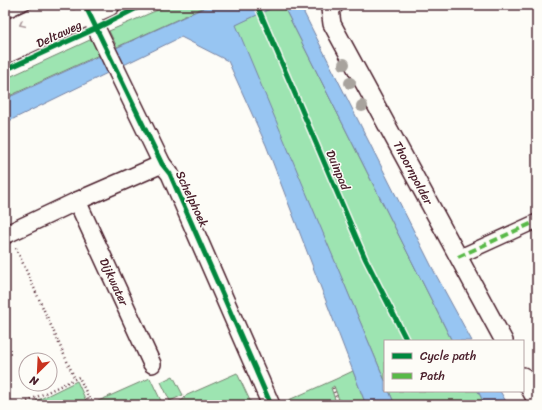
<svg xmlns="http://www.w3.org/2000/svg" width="542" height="410" viewBox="0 0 542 410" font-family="Sriracha,sans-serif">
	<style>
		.green { fill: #9de4b1; stroke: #74826e }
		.water { fill: #97c5f2; stroke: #7883a2 }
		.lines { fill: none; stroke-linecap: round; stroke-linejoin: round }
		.pedestrian-casing { stroke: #4a1f2b; stroke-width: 16 }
		.minor-casing { stroke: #4a1f2b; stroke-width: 20 }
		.tertiary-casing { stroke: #4a1f2b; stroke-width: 24 }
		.path { stroke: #4a1f2b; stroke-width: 2.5; stroke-dasharray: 1 3; stroke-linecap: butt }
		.pedestrian { stroke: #fdfcf7; stroke-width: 13 }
		.minor { stroke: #fdfcf7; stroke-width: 17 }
		.tertiary { stroke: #fdfcf7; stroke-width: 21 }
		.quiet { stroke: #58b947; stroke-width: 4; stroke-dasharray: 8 4; stroke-linecap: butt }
		.cycleway-casing { stroke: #fdfcf7; stroke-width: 8 }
		.cycleway { stroke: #00873e; stroke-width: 5 }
		.tree { fill: #a8a39d }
		.oneway { stroke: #ac999b }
		.labels { text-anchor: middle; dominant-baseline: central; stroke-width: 3; stroke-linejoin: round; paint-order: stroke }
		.street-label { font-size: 12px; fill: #4a1f2b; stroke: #fdfcf7 }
	</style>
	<rect width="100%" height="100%" fill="#fdfcf7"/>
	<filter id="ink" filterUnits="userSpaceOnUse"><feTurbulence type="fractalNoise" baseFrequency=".025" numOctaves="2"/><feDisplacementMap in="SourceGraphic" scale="8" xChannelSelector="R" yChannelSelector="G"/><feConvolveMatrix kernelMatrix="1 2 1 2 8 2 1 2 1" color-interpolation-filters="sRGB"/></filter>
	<g filter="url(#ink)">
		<g class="green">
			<polygon points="169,5 209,5 117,47 109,31"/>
			<polygon points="278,5 283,5 452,341 385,341 385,381 235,25"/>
			<polygon points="92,39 99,55 5,98 5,79"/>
			<polygon points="353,371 366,405 341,405 334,386 331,388 337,405 283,405 282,403 336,379"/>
			<polygon points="237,373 252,405 174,405 184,399 185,396"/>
			<polygon points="173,376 183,395 170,401 161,382"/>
			<polygon points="150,378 163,405 95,405 94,403"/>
			<polygon points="77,381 88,405 28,405"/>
			<polygon points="389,391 478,391 485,405 395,405"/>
		</g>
		<g class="water">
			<polygon points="210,5 278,5 236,25 385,381 385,391 389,391 395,405 366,405 266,145 228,61 181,37 5,123 5,99"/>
			<polygon points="283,5 300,5 436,275 472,341 452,341"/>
			<polygon points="478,391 500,391 508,405 485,405"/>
		</g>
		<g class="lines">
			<g class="pedestrian-casing">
				<polyline id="pedestrian" points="458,257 537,221"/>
			</g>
			<g class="minor-casing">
				<g id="minor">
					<polyline points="85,5 162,164 170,174 271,405"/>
					<polyline points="335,5 330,9 332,24 504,341"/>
					<polyline points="77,201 152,364"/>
					<polyline points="5,235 77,201 162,164"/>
					<polyline points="523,376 537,402"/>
				</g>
			</g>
			<g class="tertiary-casing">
				<g id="tertiary">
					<polyline points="5,32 64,5"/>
					<polyline points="5,53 109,5"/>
				</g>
			</g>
			<g class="path">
				<polyline points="16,248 75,379"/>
				<polyline points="333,388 339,405"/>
				<polyline points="20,405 79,377 92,405"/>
			</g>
			<use href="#pedestrian" class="pedestrian"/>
			<use href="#minor" class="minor"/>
			<use href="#tertiary" class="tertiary"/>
			<polyline class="quiet" points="458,257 537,221"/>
			<g class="cycleway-casing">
				<g id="cycleway">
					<polyline points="85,5 162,164 170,174 271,405"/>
					<polyline points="257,5 365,258 407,341"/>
					<polyline points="5,70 97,28 143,5"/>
				</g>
			</g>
			<use href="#cycleway" class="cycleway"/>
		</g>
		<g class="tree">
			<circle cx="344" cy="64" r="6"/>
			<circle cx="350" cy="83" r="6"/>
			<circle cx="362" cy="106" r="6"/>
		</g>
		<defs><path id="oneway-chevron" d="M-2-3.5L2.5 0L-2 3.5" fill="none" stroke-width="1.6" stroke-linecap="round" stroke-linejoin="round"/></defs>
		<use class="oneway" href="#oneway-chevron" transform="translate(22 24) rotate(155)"/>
	</g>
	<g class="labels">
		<g class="street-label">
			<text transform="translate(59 34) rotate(-25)">Deltaweg</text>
			<text transform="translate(338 170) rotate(67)">Duinpad</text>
			<text transform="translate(413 173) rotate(62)">Thoornpolder</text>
			<text transform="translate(192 199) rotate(65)">Schelphoek</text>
			<text transform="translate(114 282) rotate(65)">Dijkwater</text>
		</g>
	</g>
	<rect width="542" height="410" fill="none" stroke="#fdfcf7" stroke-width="20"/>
	<rect x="10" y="10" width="522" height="390" fill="none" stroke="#4a1f2b" stroke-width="1.5" filter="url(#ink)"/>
	<rect x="384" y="340" width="140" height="52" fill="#fdfcf7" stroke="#b5a4a5"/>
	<rect x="392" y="353" width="20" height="6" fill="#00873e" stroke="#b5a4a5"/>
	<text x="420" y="360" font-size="12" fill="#4a1f2b">Cycle path</text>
	<rect x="392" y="373" width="20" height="6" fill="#58b947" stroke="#b5a4a5"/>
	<text x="420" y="380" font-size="12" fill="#4a1f2b">Path</text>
	<g transform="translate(38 372) rotate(204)"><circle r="19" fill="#fdfcf7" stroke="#b5a4a5"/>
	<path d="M0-3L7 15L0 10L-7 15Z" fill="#c8321e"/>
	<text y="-6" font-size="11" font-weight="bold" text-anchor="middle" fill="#4a1f2b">N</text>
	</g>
</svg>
